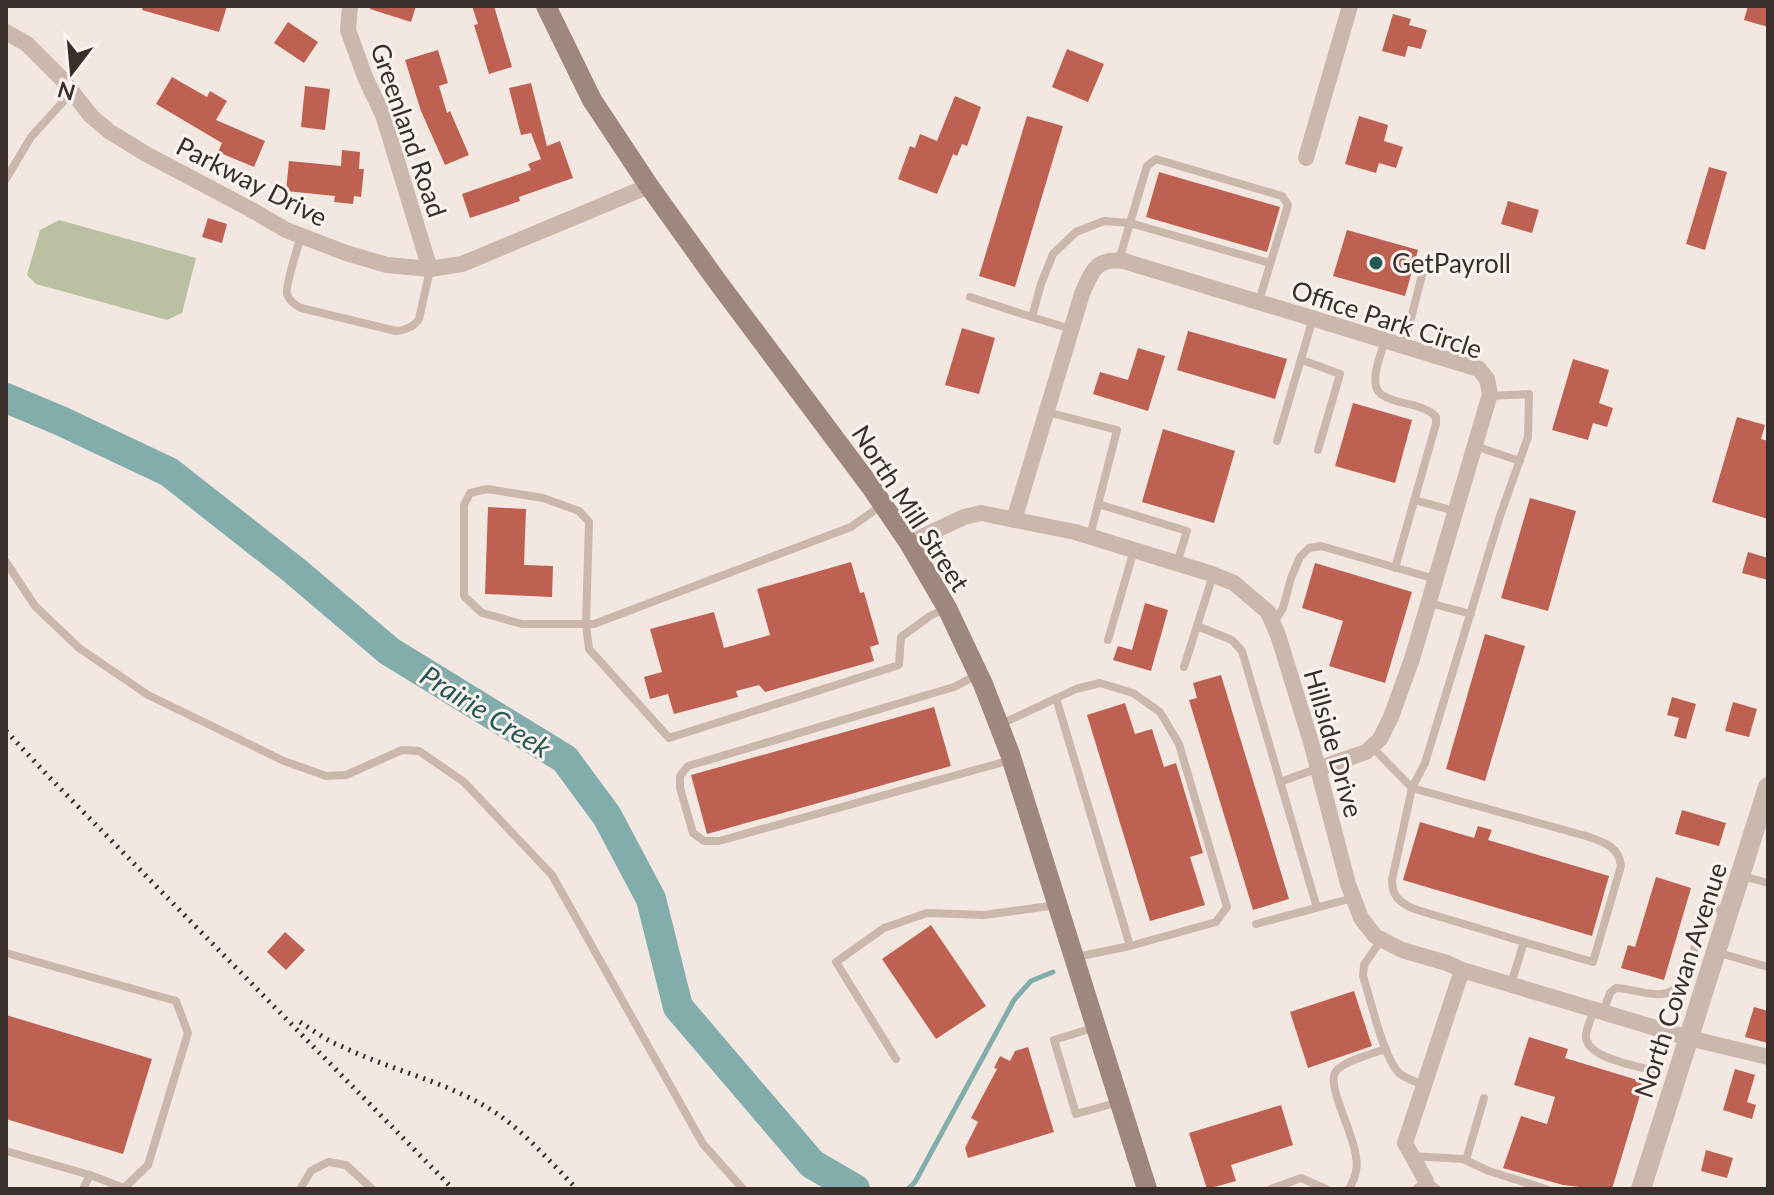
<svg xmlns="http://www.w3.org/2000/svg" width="1774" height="1195" viewBox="0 0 1774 1195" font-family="Lato,sans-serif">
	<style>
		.green { fill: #bac1a2 }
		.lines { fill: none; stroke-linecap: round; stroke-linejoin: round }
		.stream { stroke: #82adaa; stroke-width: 5 }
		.river { stroke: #82adaa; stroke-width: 30 }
		.building { fill: #be6153 }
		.service { stroke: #cab7ae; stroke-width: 8 }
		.minor { stroke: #cab7ae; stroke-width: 16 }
		.tertiary { stroke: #cab7ae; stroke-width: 20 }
		.secondary { stroke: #9e877f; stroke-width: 20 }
		.rail { stroke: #392e2c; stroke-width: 5; stroke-dasharray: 2 6; stroke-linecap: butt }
		.poi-dot { fill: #235856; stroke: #faf3ee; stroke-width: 3 }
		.labels { text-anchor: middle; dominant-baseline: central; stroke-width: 6; stroke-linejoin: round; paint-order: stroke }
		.street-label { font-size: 26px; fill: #392e2c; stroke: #faf3ee }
		.poi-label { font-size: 26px; fill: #392e2c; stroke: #faf3ee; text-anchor: start }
		.water-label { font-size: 28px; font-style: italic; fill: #235856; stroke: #faf3ee }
	</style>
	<rect width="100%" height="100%" fill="#f2e8e1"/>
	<polygon class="green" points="59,220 196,258 182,313 167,320 36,284 27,275 40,230"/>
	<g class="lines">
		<polyline class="stream" points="908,1189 915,1182 1014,1000 1031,981 1053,972"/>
		<polyline class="river" points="6,398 61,421 169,472 295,571 389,651 565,759 607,816 651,899 678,1007 812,1164 855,1189"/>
	</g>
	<g class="building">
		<polygon points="143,6 227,6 219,32 142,10"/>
		<polygon points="371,6 416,6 411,22 370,9"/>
		<polygon points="472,6 494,6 512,67 489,74 474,25 478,24"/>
		<polygon points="1748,6 1768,6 1768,27 1744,20"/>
		<polygon points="1393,14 1411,19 1409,25 1427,30 1421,49 1408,46 1405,57 1382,51"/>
		<polygon points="288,22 318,42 304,63 274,43"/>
		<polygon points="1067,49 1104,64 1088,102 1052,87"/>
		<polygon points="438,50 448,83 439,86 447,113 450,111 469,155 445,165 421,111 405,60"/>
		<polygon points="172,77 207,97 210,91 227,101 216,120 265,141 254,167 218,152 222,143 156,104"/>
		<polygon points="531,83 547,146 560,141 573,178 519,197 520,201 470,218 462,194 531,170 528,164 541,159 531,133 521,135 509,88"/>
		<polygon points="305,86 330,89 325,130 301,127"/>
		<polygon points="955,96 981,107 967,146 962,144 957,156 953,154 937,194 898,179 910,146 915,148 920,134 937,141"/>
		<polygon points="1027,116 1063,126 1015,287 979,276"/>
		<polygon points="1359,116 1388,125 1384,141 1403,147 1396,168 1379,163 1376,173 1345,164"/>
		<polygon points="342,150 360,152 359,169 364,169 361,197 354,196 353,204 334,202 335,196 286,191 289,161 341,166"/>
		<polygon points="1709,167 1727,172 1705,250 1686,244"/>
		<polygon points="1159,172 1280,207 1267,252 1146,217"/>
		<polygon points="1508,201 1539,210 1532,233 1501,224"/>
		<polygon points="208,218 227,224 222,243 202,237"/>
		<polygon points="1347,230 1418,250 1405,296 1333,276"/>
		<polygon points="962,328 995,338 979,394 945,385"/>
		<polygon points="1188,331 1287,359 1275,399 1177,370"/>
		<polygon points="1138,348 1165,356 1148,411 1093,394 1100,372 1128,380"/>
		<polygon points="1573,359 1609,370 1599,403 1613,408 1607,427 1593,423 1588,440 1552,430"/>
		<polygon points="1353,403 1412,420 1395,483 1335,466"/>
		<polygon points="1737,417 1765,425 1761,439 1768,441 1768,519 1712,502"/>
		<polygon points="1163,429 1235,451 1214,523 1142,502"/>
		<polygon points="1530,498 1576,511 1548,611 1501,598"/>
		<polygon points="488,507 526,509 524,565 553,566 552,597 485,594"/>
		<polygon points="1748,552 1768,558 1768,580 1742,573"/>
		<polygon points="851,562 860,593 864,592 879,644 870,647 874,661 765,692 759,685 736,691 738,697 674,714 668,694 650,699 644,677 662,672 650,629 714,612 724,648 770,635 757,589"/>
		<polygon points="1315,563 1412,592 1385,683 1329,666 1343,621 1302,608"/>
		<polygon points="1145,603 1168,610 1151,671 1113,660 1118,646 1132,650"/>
		<polygon points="1485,634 1525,646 1485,781 1446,769"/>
		<polygon points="1221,675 1289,899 1253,910 1189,700 1197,698 1193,683"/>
		<polygon points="1672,697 1696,704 1686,739 1674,736 1679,718 1667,715"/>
		<polygon points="1733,702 1757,709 1749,737 1725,731"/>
		<polygon points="1125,703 1135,734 1152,729 1164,767 1176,763 1203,853 1190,857 1205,905 1150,921 1087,715"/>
		<polygon points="934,707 951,766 707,834 691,775"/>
		<polygon points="1682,810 1726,823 1719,846 1675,834"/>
		<polygon points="1420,822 1474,838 1478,826 1492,830 1488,840 1609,876 1592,936 1403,880"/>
		<polygon points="1656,877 1691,888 1664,980 1621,968 1628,945 1635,947"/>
		<polygon points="931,925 986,1006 936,1039 882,959"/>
		<polygon points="285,932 305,950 286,970 267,952"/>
		<polygon points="1354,991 1372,1046 1308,1068 1290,1012"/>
		<polygon points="1754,1007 1768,1011 1768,1043 1745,1037"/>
		<polygon points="6,1015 152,1059 123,1154 6,1119"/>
		<polygon points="1529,1037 1568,1049 1565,1058 1644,1082 1612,1189 1596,1189 1563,1185 1503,1168 1521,1116 1547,1124 1555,1097 1514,1085"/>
		<polygon points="1028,1047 1054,1132 968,1158 965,1148 978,1122 971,1118 997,1069 994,1068 1000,1056 1010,1061 1015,1051"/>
		<polygon points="1735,1069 1755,1075 1747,1102 1756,1105 1752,1119 1723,1110"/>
		<polygon points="1281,1105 1293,1145 1231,1165 1236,1181 1207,1189 1189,1133"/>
		<polygon points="1706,1150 1733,1158 1727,1178 1701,1171"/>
	</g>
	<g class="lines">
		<g class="service">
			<polyline points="6,179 31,137 72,92"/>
			<path d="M 301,236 C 298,247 285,285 287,294 C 289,301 295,305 301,308 L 396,331 C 406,330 414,327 419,319 L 430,270"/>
			<polyline points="1119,260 1130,223 1270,263"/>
			<polyline points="970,297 1032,317"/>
			<polyline points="1071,329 1032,317 1041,284 1053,254 1076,232 1104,221 1130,223 1147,166 1156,159 1282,196 1288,205 1259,301"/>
			<path d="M 1385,340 C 1381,355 1367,385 1382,395 C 1391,401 1404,403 1413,405 C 1422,408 1430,410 1436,417 L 1436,424 L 1395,568"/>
			<polyline points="1404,346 1425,263"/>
			<polyline points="1302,360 1340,374 1318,450"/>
			<path d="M 1490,396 L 1529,394 L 1528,437 L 1500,516 L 1425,763 L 1412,788 L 1586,836 C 1603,842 1619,846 1621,866 L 1593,962 L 1524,942"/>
			<polyline points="1047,412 1117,430 1090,536"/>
			<polyline points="1277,441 1313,318"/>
			<polyline points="1475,446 1520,461"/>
			<polyline points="1414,500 1455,511"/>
			<polyline points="1098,504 1187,531 1177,563"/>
			<polyline points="882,505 851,527 594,624 522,624 482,613 464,596 464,505 470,493 487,489 543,498 579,511 589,522 586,624 589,649 669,738 899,665 901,637 930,616 947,608"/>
			<polyline points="6,562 35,606 79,648 148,695 284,761 326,776 346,775 402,750 419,751 464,782 552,875 703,1144 743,1189"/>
			<polyline points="1213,575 1197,626 1232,640 1242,651 1317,908"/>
			<polyline points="1429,603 1471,614"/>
			<polyline points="1274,622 1283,608 1291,578 1300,557 1309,548 1321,546 1435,579"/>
			<polyline points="1108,640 1134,550"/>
			<polyline points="1184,667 1197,626"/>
			<polyline points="977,675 954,687 688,766 680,776 680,788 693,833 704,841 719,841 1011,760"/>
			<polyline points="1056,698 1130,946"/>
			<polyline points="999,725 1076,689 1100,683 1133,693 1160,712 1179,744 1227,907 1216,922 1130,946 1076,957"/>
			<path d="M 1372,747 L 1412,788 L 1392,880 C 1392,896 1399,902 1414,909 L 1524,942 L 1511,984"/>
			<polyline points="1280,782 1316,769"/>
			<polyline points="1742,876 1768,883"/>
			<polyline points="1256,924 1353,898"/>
			<path d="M 1381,940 L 1364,965 L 1363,976 C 1371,1000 1383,1058 1400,1074 C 1407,1079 1416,1082 1424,1085"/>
			<polyline points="1716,952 1768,967"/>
			<polyline points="6,953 176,1001 188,1033 148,1165 124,1188 90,1175 83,1189"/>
			<path d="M 1594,1010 C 1591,1018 1587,1027 1586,1035 C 1584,1058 1638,1066 1655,1071"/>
			<path d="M 1603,1012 L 1610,993 L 1616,988 C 1643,989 1667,1007 1686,977 L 1705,913 L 1712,907 L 1728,912"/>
			<polyline points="1096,1027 1054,1040 1076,1114 1119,1102"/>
			<polyline points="896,1059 836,962 884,928 927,913 984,915 1057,905"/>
			<polyline points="6,1151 90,1175"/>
			<polyline points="1412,1156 1463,1159 1489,1171 1546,1189"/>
			<polyline points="1466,1160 1484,1098"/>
			<polyline points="300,1189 311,1171 328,1162 346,1165 372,1189"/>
			<polyline points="1271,1189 1301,1178 1326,1189"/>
			<path d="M 1349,1189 C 1352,1184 1355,1177 1356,1171 C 1362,1145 1326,1089 1335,1073 C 1340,1062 1374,1053 1386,1049"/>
			<polyline points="1416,1189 1426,1181 1437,1189"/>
		</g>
		<g class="minor">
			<polyline points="350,6 348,30 365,77 383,115 430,269"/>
			<polyline points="6,32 27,44 62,79 91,116 110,132 146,154 250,209 286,230 346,253 387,265 430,269 462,264 649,186"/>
			<polyline points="1306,158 1350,6"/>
			<path d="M 1014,520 L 1082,294 C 1092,271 1095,258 1124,261 L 1479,369 L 1487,379 L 1490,394 L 1412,659 L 1391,717 L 1380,739 L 1366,752 L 1317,769"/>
			<polyline points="909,543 964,517 981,513 1075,532 1209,573 1234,583 1268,612 1278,635 1311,742 1348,884 1361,918 1375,936 1402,950 1447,963 1462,970 1689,1038 1768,1057"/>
			<polyline points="1426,1181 1405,1143 1462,970"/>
		</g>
		<polyline class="tertiary" points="1641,1189 1768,787"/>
		<polyline class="secondary" points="546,6 592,100 649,186 717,281 871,487 909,543 947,608 983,684 1010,754 1147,1189"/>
		<g class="rail">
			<polyline points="6,731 51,779 453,1189"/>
			<path d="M 300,1022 C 314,1031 327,1041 343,1047 C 393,1071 449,1082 496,1113 C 527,1134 551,1163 577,1189"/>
		</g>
	</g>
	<circle class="poi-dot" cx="1376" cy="263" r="8"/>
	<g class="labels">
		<g class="street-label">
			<text transform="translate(409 130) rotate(71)">Greenland Road</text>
			<text transform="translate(252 181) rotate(27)">Parkway Drive</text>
			<text transform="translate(1387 319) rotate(18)">Office Park Circle</text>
			<text transform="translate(911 508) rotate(57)">North Mill Street</text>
			<text transform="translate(1334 743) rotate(74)">Hillside Drive</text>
			<text transform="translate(1680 980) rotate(-72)">North Cowan Avenue</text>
		</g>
		<g class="poi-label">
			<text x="1392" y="263">GetPayroll</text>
		</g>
		<g class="water-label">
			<text transform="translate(486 711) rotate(32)">Prairie Creek</text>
		</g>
	</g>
	<rect width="1774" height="1195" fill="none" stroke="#392e2c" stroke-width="16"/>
	<g transform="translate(72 72) rotate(196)" stroke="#faf3ee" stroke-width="6" paint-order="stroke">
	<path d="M0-6L14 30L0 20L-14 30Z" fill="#392e2c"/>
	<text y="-12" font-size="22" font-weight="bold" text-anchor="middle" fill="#392e2c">N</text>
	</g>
</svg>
